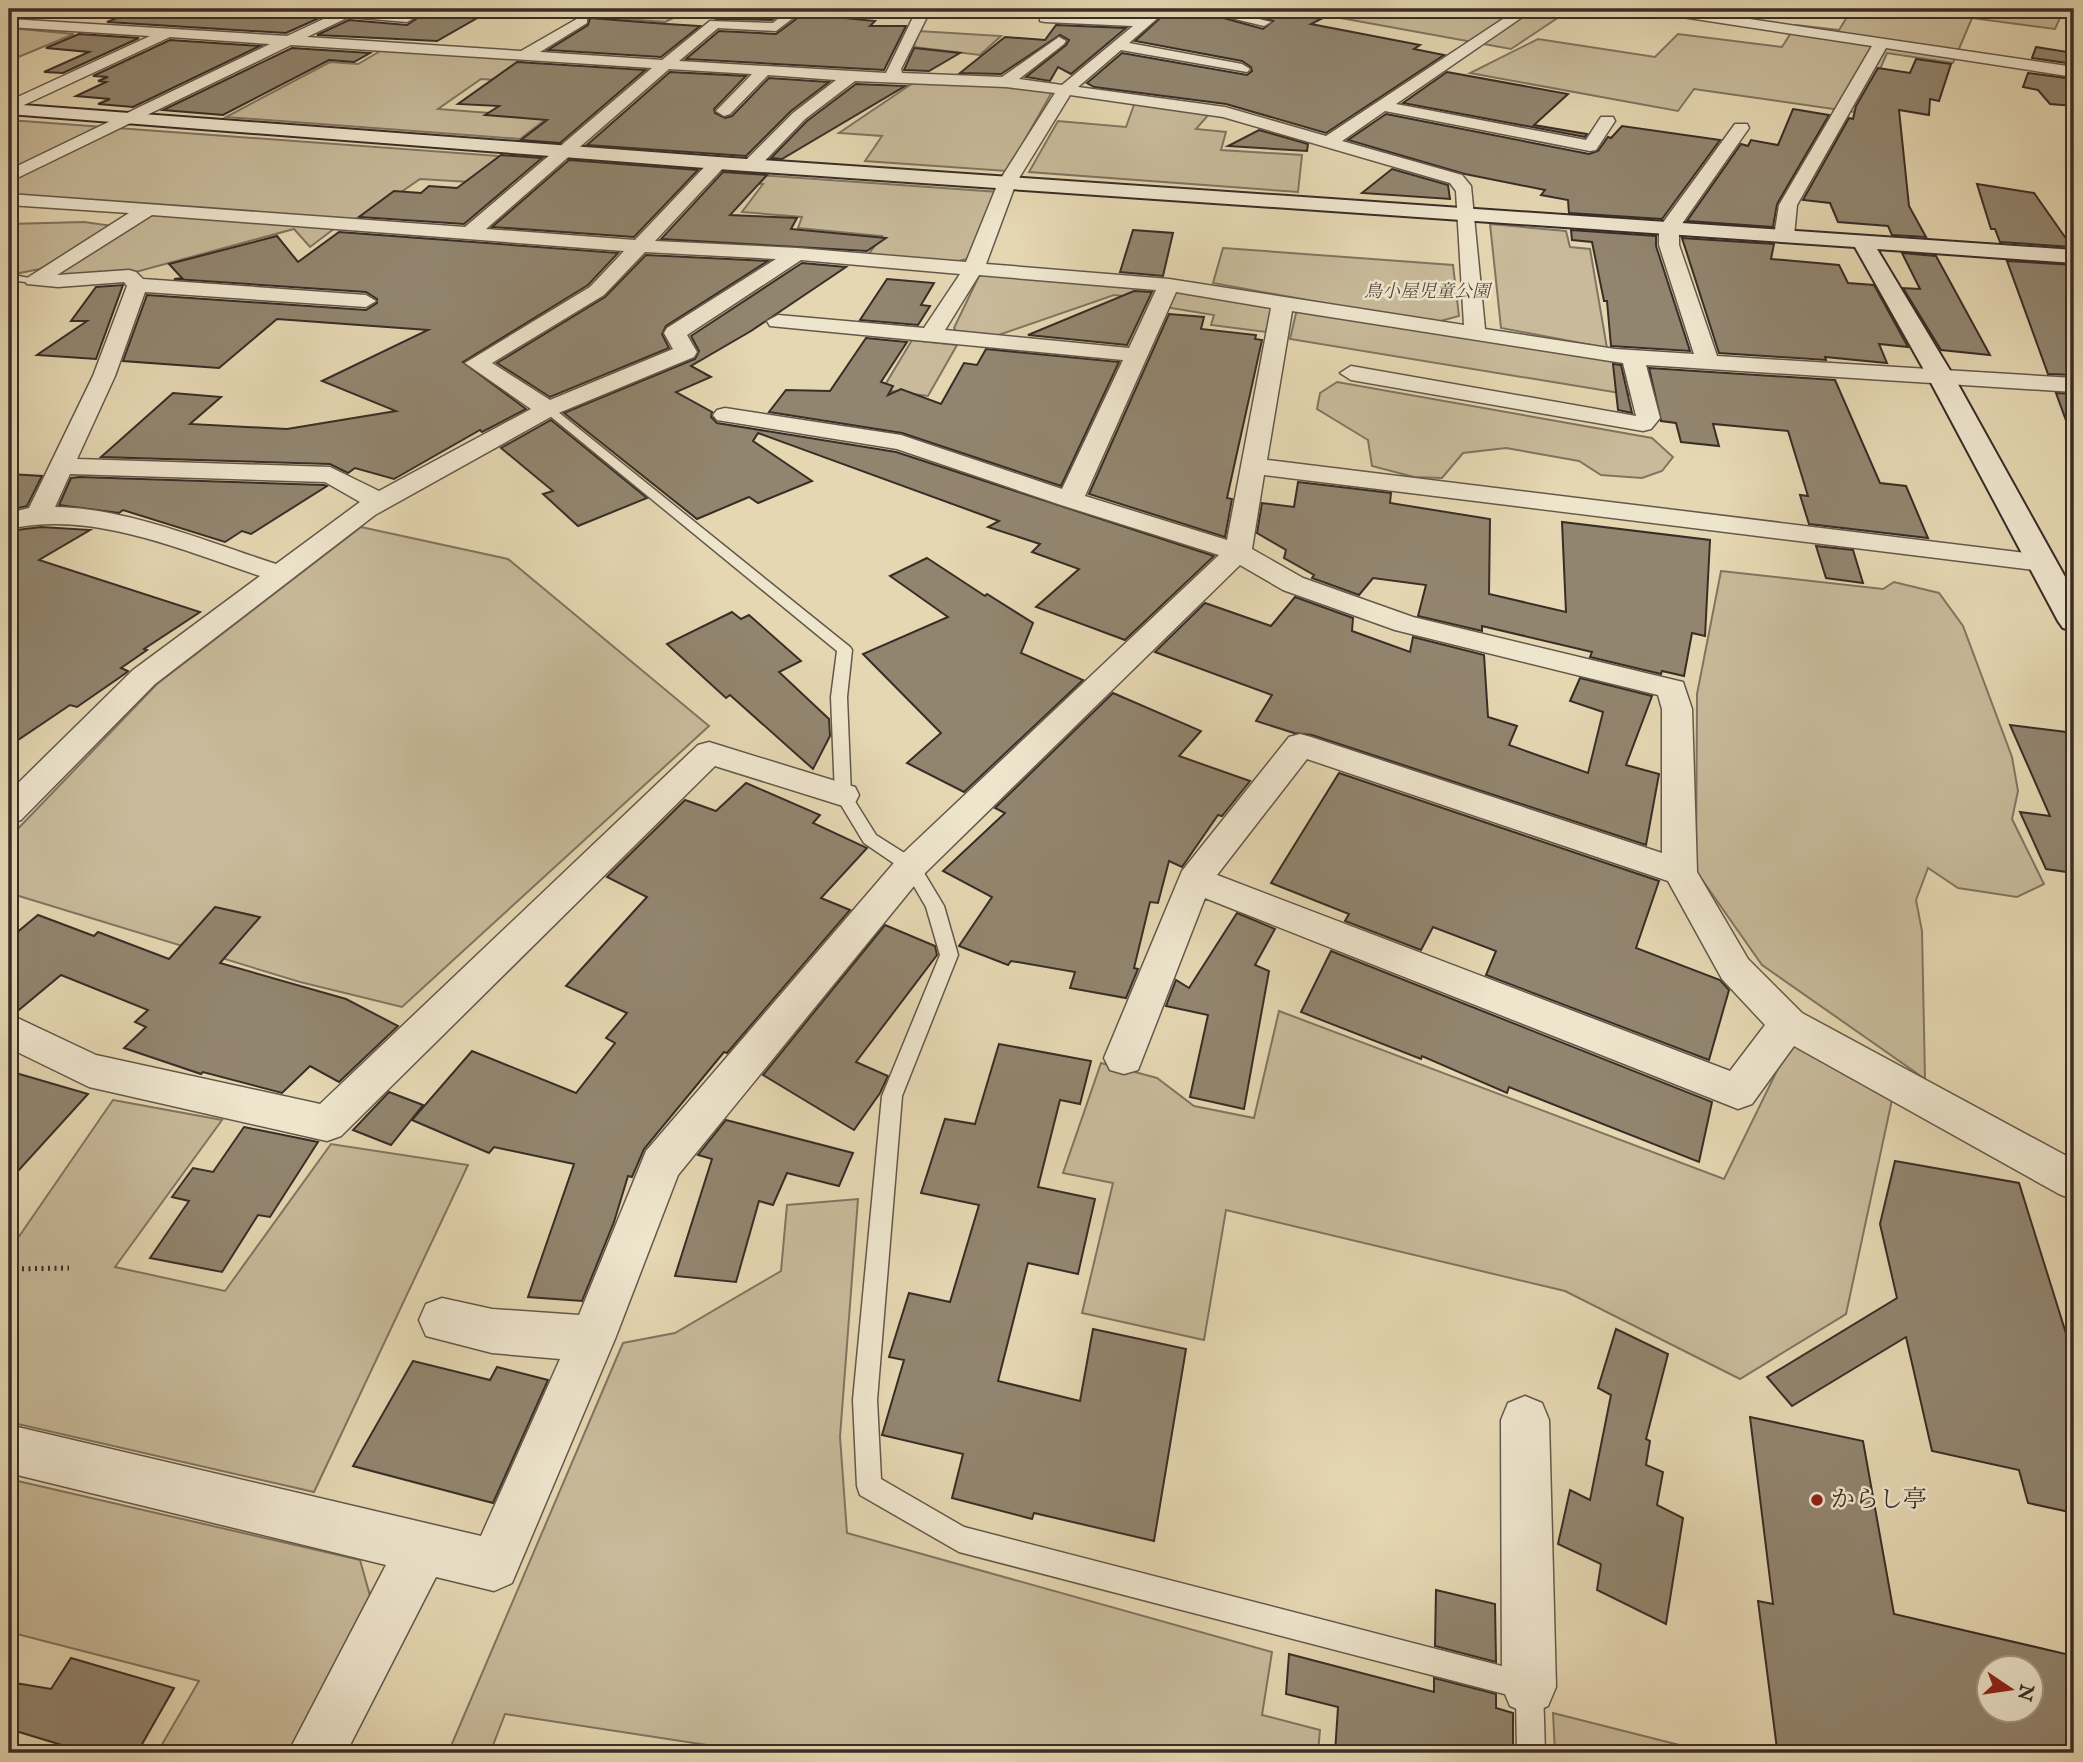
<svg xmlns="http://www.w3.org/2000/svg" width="2083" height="1762" viewBox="0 0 2083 1762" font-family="'IM FELL English','Noto Serif JP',serif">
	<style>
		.green { fill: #c8ba9a; stroke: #807460; stroke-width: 2 }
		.building { fill: #92856f; stroke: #392d27; stroke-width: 2; fill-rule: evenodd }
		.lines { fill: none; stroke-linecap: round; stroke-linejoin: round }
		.lane-casing { stroke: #64584a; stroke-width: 3 }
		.street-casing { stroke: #64584a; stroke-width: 3 }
		.secondary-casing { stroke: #392d27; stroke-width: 4 }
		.path { stroke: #392d27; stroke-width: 5; stroke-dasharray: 2 4.5; stroke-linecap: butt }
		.lane { fill: #eee5cd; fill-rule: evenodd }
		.street { fill: #eee5cd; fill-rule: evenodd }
		.secondary { fill: #eee5cd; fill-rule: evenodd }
		.poi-dot { fill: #8f2418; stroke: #eee5cd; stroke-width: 2.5 }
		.labels { text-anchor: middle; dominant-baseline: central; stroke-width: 5; stroke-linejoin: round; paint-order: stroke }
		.far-park-label { font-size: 18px; font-style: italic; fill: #56493e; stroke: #eee5cd }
		.near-poi-label { font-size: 24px; fill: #392d27; stroke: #eee5cd; text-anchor: start }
	</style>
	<rect width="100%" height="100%" fill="#e5d7b2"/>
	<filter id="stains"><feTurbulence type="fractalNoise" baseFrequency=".00286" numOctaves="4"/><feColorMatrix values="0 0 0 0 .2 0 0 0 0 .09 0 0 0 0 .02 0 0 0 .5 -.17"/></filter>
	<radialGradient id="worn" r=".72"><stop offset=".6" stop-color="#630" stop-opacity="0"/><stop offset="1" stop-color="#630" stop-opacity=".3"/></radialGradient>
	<g class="green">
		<polygon points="510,9 692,9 665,22 562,14 555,18 501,14"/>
		<polygon points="1291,9 1571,9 1511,49"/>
		<polygon points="1852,9 2074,9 2074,13 2063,11 2055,29 1972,18 1953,63 1887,53 1861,113 1694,89 1678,111 1470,73 1538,39 1655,57 1678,34 1782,47 1796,25 1839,30"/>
		<polygon points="9,28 74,34 16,58 9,57"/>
		<polygon points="918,31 1001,36 980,55 914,47"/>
		<polygon points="382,50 526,59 495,80 481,79 438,109 528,116 599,62 651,66 598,108 563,106 520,139 226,117 330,62 358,64"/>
		<polygon points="945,80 1052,92 1007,171 865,161 882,136 839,133 916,81"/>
		<polygon points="1135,102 1210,113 1196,129 1226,132 1221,150 1302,155 1298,192 1029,172 1058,121 1126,127"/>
		<polygon points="9,120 499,156 470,182 420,179 362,219 347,219 310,247 294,229 132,273 45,277 154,209 9,196"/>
		<polygon points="718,172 999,192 967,259 950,263 868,255 882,236 798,228 802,217 742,212 763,184 709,180"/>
		<polygon points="84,222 113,226 40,269 9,275 9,224"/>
		<polygon points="1490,224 1566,231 1570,247 1590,249 1607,348 1501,328"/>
		<polygon points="1223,248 1453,265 1459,316 1433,323 1213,283"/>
		<polygon points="994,272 1135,285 1145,290 1141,298 1114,295 990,338 959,335 954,328 979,276"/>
		<polygon points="1177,290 1272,307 1266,332 1211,325 1214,315 1165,307"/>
		<polygon points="1297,309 1622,360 1632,395 1290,339"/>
		<polygon points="912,340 957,345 928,396 882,390"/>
		<polygon points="1337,382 1652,438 1673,457 1662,471 1642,478 1601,475 1579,461 1506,448 1463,453 1442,478 1414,477 1372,466 1368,440 1317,409 1320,393"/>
		<polygon points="361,527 508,559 709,726 402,1007 300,982 9,893 9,838 157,684"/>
		<polygon points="1721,571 1883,589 1894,582 1939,593 1963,626 2012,757 2018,791 2012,819 2044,884 2017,897 1958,888 1928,868 1916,900 1922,931 1925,1079 1762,965 1696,871 1697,694"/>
		<polygon points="1279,1011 1724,1179 1791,1042 1893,1095 1846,1314 1740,1379 1565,1291 1226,1210 1204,1340 1082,1313 1113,1183 1063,1173 1101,1063 1157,1078 1194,1106 1254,1118"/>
		<polygon points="113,1100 222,1120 115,1267 225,1291 331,1144 468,1165 314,1492 9,1422 9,1251"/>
		<polygon points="858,1199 840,1437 847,1533 1272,1652 1262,1715 1320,1730 1318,1753 759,1753 505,1714 490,1753 448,1753 623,1343 675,1333 781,1271 787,1205"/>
		<polygon points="9,1479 360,1560 374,1610 300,1753 157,1753 199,1681 9,1632"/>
		<polygon points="1553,1713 1711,1753 1555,1753"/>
	</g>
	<g class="building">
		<polygon points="140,9 339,9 286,33 107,22"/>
		<polygon points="375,9 493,9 437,41 317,35 349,20 407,25 416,19 407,11"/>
		<polygon points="730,9 761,11 781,13 772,20 717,19"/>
		<polygon points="1081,9 1149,9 1141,15 1078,13"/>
		<polygon points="1170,9 1191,9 1263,29 1273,21 1230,9 1266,9 1321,19 1311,24 1420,45 1414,49 1444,55 1326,133 1226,104 1094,87 1087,83 1122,53 1247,75 1252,71 1251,67 1242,61 1135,41"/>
		<polygon points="803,14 875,21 870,26 906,26 884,70 686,59 719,31 776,34"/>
		<polygon points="590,18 667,24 700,26 661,57 548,50 588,25"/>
		<polygon points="1056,25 1126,28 1071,74 1058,67 1050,81 1026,77 1066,45 1069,40 1060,35 1001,74 960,73 1005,37 1045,40"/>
		<polygon points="79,34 139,38 63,73 44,72 89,52 46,48"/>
		<polygon points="170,40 260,46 133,107 98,104 110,99 76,96 106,82 98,81 108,77 93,76"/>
		<polygon points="2036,47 2074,53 2074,64 2032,58"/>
		<polygon points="292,48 370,53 354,62 329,60 223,115 163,110"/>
		<polygon points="914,48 960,53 929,71 904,70"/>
		<polygon points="1916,59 1951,64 1939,101 1930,99 1929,115 1899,110 1909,206 1926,237 1892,235 1888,226 1838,222 1830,203 1803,200 1849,118 1853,119 1856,106 1878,68 1910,73"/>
		<polygon points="517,62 645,70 560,143 521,140 547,120 485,115 499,106 458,104"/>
		<polygon points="670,72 746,76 714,109 715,113 725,118 732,116 769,78 829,82 791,111 746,156 587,145"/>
		<polygon points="1447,72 1568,94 1534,125 1587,134 1585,137 1403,103"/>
		<polygon points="2028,73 2074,79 2074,106 2050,104 2038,90 2023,87"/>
		<polygon points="856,84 905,86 782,159 771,158 807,121"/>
		<polygon points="1793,109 1829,115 1777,204 1773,227 1687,221 1741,144 1748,146 1751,140 1778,145"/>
		<polygon points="1386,114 1589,154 1598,151 1608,137 1611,138 1622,126 1720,140 1662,219 1569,213 1568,200 1541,195 1545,190 1465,174 1348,140"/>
		<polygon points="1259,130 1308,144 1307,151 1228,146"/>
		<polygon points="501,155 542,158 464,224 359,217 394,191 421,193 429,186 457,188"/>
		<polygon points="569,160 698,170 634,237 492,227"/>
		<polygon points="1392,169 1448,185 1450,199 1362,193"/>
		<polygon points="723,172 767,175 730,215 797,218 791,229 886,238 867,251 661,239"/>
		<polygon points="1977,184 2034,193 2072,247 2000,242 1995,229 1991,229"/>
		<polygon points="1133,230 1173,233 1163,276 1120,272"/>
		<polygon points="1571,230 1656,236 1656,246 1690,351 1611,346 1607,301 1604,301 1592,242 1572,240"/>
		<polygon points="339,232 618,253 588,285 463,362 526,409 482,432 480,430 394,479 355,468 348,473 330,464 101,457 173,393 221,397 190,424 287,429 396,411 322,381 428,330 277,319 219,368 123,361 147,295 366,310 377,303 377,299 366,292 174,279 182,278 169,264 277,236 298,262"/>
		<polygon points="1682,238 1774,244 1771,259 1839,265 1848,283 1874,285 1908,347 1879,344 1887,363 1825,357 1826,360 1719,353"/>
		<polygon points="1902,253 1936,256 1990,355 1941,350 1903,288 1920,289"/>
		<polygon points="646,255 768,261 666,326 662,334 669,348 550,397 497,363 605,297"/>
		<polygon points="2007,261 2074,265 2074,375 2048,374"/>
		<polygon points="802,263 846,267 751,331 691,366 711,377 676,392 712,412 711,417 717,423 896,452 1214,556 1125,640 1036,607 1079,569 1032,552 1040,544 988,527 999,521 758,433 753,441 812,481 758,503 749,497 697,519 564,413 695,359 699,351 691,336"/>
		<polygon points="887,279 934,283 921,305 930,306 918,325 860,320"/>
		<polygon points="123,285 96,359 37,355 87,321 71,321 96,287"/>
		<polygon points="1134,291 1152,292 1127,345 1028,335"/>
		<polygon points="1169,314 1204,317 1201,329 1256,335 1255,339 1262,340 1227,498 1232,499 1225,537 1089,494"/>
		<polygon points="866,338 907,342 881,382 893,386 888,395 901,389 941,404 964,363 977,365 986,349 1119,362 1061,486 902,433 769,412 786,390 830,391"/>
		<polygon points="1613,364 1621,365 1632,413 1618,410"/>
		<polygon points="1649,368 1835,380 1880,483 1906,486 1928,538 1809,524 1800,495 1808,496 1788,431 1713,424 1719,446 1681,442 1676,423 1661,421"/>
		<polygon points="2056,393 2074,394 2074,433 2071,434"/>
		<polygon points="551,420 647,498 578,526 543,494 553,491 501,448"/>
		<polygon points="9,474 42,476 27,506 9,510"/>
		<polygon points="79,477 324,485 327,486 251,534 242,531 225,542 123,510 119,513 59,505 71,478"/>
		<polygon points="1298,482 1391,493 1390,503 1490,519 1489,594 1566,612 1562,522 1710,540 1705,636 1692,633 1684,676 1662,671 1661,674 1590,657 1592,652 1482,626 1482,631 1418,616 1426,585 1373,578 1359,595 1312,578 1314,575 1284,558 1286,550 1257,533 1262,503 1294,507"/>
		<polygon points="41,527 90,530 39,560 200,612 144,649 147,650 121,668 128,671 126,673 77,707 70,705 9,746 9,531"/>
		<polygon points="1816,546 1853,550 1863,583 1826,578"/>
		<polygon points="927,558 985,596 987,594 1033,623 1021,653 1083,680 964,792 907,763 941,733 863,654 948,617 890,576"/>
		<polygon points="1295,597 1353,618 1352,631 1410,652 1413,637 1484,655 1488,717 1517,726 1509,745 1588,773 1603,712 1570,701 1580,678 1652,696 1626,765 1659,774 1646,845 1312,735 1294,733 1256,721 1272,695 1155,652 1205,603 1271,626"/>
		<polygon points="732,612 741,619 749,615 801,661 779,672 829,719 830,736 813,769 730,695 726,698 667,644"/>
		<polygon points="1113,693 1201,731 1179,756 1250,781 1222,816 1218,815 1182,867 1169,861 1158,903 1150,902 1134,968 1138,969 1126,998 1070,988 1075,972 1011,961 1008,965 959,946 992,897 943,871 1005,813 995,808"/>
		<polygon points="2010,725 2074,733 2074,873 2046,869 2020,812 2050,816"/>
		<polygon points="1339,773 1659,881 1636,948 1720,980 1729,990 1709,1060 1486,975 1496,951 1433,927 1421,950 1345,921 1349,914 1271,883"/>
		<polygon points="746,783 820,815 813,823 867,848 821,898 850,910 727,1053 724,1052 644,1149 632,1177 628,1176 614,1222 582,1301 528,1297 574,1164 494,1147 489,1153 412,1120 472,1051 576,1093 615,1043 606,1038 627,1013 566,986 647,897 607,877 685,800 716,811"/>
		<polygon points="215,907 260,917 220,963 346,999 398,1026 339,1082 310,1066 282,1093 203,1072 201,1074 124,1048 146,1027 135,1022 148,1010 61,975 14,1014 9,1011 9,939 38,915 94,936 98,932 169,959"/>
		<polygon points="1237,913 1275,929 1255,965 1269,971 1244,1109 1190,1097 1208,1015 1166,1006 1176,980 1189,988"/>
		<polygon points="885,925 935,946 937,955 856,1062 888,1076 880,1093 854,1130 763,1075"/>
		<polygon points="1331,951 1712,1102 1699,1162 1509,1087 1507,1093 1422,1056 1421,1059 1301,1012"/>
		<polygon points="999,1044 1091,1061 1080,1104 1060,1100 1038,1187 1095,1199 1078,1274 1028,1263 998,1381 1080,1401 1093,1329 1186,1349 1154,1541 1034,1513 1032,1519 952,1498 963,1454 882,1435 904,1360 889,1357 909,1293 950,1302 979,1205 921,1193 945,1119 975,1124"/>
		<polygon points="9,1071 88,1094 9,1181"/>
		<polygon points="389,1092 423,1105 391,1145 353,1130"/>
		<polygon points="726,1120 853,1153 839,1186 787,1173 773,1205 759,1201 736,1282 675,1276 712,1159 698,1155"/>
		<polygon points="244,1127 318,1142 270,1217 258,1215 222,1272 150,1258 189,1201 172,1197 193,1168 213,1172"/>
		<polygon points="1895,1161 2019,1183 2074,1359 2074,1513 2028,1503 2019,1470 1932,1451 1906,1337 1792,1406 1767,1377 1897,1298 1880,1224"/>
		<polygon points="1616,1329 1668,1354 1646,1439 1650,1441 1646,1465 1663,1472 1657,1505 1683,1518 1666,1624 1597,1590 1601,1564 1558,1544 1570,1490 1590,1500 1611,1395 1598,1388"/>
		<polygon points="413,1361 490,1380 497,1367 548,1380 493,1503 353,1466"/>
		<path d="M 1750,1417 L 1863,1441 L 1894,1614 L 2070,1655 L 2074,1670 L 2074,1753 L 1793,1753 L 1777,1749 L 1758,1601 L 1773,1604 ZM 1989,1668 L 2031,1668 L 2031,1710 L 1989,1710 Z"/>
		<polygon points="1436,1590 1495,1604 1496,1662 1435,1646"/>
		<polygon points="1289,1654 1434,1692 1434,1678 1496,1694 1496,1708 1513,1713 1513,1753 1335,1753 1338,1707 1286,1694"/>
		<polygon points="71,1658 174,1688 137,1753 88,1753 9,1729 9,1682 51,1689"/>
	</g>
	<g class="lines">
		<g class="lane-casing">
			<g id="lane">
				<polygon points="9,274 39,280 34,283 9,280"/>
				<polygon points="544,407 552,407 850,647 852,650 847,697 851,795 876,835 917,861 944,906 958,955 902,1096 877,1400 881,1479 964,1527 1529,1673 1539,1677 1543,1687 1545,1753 1517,1753 1516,1697 959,1552 860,1495 857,1486 853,1400 882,1096 940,955 926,907 905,871 864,843 835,795 831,697 837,651 544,411"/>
			</g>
		</g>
		<g class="street-casing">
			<g id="street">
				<path d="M 345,9 L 407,14 L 414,18 L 407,22 L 349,17 L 307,37 L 521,51 L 582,16 L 587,17 L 587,23 L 540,52 L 662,60 L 710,21 L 773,23 L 790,9 L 805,9 L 776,31 L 718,28 L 679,61 L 886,73 L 917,9 L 931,9 L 901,69 L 902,73 L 1002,77 L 1059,37 L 1066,41 L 1064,44 L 1019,79 L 1062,85 L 1133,26 L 1045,22 L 1040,21 L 1040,15 L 1142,18 L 1153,9 L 1168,9 L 1129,43 L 1242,64 L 1250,69 L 1247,72 L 1121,50 L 1078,87 L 1225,107 L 1326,136 L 1518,9 L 1534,9 L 1396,104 L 1586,140 L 1601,117 L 1613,117 L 1615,121 L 1596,150 L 1590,151 L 1385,111 L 1342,141 L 1462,175 L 1471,186 L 1485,329 L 1615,349 L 1694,354 L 1659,245 L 1659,228 L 1735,124 L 1747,124 L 1749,128 L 1679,228 L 1679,245 L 1717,356 L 2074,378 L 2074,392 L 1646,365 L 1660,418 L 1651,429 L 1643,431 L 1351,380 L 1340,373 L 1351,366 L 1636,416 L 1623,363 L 1292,311 L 1267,460 L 2042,555 L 2052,557 L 2056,563 L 2052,569 L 2042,571 L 1264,475 L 1252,549 L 1303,578 L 1413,617 L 1683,682 L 1692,709 L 1697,872 L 1748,959 L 1802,1013 L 2074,1160 L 2074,1200 L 2059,1194 L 1794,1046 L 1752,1104 L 1738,1109 L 1205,898 L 1138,1070 L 1124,1074 L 1110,1070 L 1104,1058 L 1182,871 L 1289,737 L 1300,734 L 1311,737 L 1662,853 L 1662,709 L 1658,695 L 1395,630 L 1283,590 L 1240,565 L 923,875 L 678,1175 L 615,1339 L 512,1583 L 494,1591 L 436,1577 L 346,1753 L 288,1753 L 386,1565 L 9,1473 L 9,1425 L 481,1536 L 560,1359 L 492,1353 L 426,1336 L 419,1320 L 426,1304 L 442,1298 L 492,1309 L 579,1315 L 646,1151 L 899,857 L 1219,555 L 1061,505 L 897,449 L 717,420 L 713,415 L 717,410 L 725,408 L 901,435 L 1062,489 L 1123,360 L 770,326 L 767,321 L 778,315 L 924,328 L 960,274 L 801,260 L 687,335 L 697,352 L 694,357 L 556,414 L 375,515 L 155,684 L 21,820 L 9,824 L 9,792 L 133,670 L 260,576 C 181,550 92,510 9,529 L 9,513 L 29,508 L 93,376 L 127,286 L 124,282 L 58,287 L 27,284 L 24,280 L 129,213 L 9,205 L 9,194 L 465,227 L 652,68 L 291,45 L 9,182 L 9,170 L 270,44 L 170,37 L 9,112 L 9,101 L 150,36 L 9,27 L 9,19 L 287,36 ZM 669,69 L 752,74 L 716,111 L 724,116 L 730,114 L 768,75 L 836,80 L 793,113 L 744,162 L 741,166 L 750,171 L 756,170 L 805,119 L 855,81 L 1006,87 L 1055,93 L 998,183 L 966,262 L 797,248 L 655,241 L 724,167 L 727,163 L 718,158 L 712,159 L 635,240 L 486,229 ZM 1070,95 L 1223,117 L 1450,183 L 1456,191 L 1464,325 L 1169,279 L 986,264 L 1016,183 ZM 152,215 L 624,251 L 590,287 L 465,363 L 531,409 L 379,491 L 330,467 L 77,459 L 115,376 L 145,292 L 366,307 L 376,301 L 366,295 L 143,279 L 136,272 L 129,270 L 57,275 ZM 645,252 L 776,259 L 667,328 L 664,333 L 673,349 L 550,400 L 492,363 L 604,295 ZM 979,275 L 1156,290 L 1129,348 L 945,330 ZM 1176,292 L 1271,308 L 1227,540 L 1085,496 ZM 70,474 L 325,482 L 360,502 L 276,564 C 208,542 127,508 55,507 ZM 1307,759 L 1668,881 L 1722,979 L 1765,1025 L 1730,1071 L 1217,875 Z"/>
				<polygon points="1194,9 1220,9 1271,22 1264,26"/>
				<polygon points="1649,9 1682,9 2074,67 2074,77 1886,48 1797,205 1794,236 1784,242 1774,236 1779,205 1872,46 1656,13"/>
				<polygon points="709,742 855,787 859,795 855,803 843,806 715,766 341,1136 327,1141 89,1087 9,1048 9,1014 96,1055 320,1104 698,745"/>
				<polygon points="1525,1396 1542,1403 1549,1420 1556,1687 1548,1706 1529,1714 1510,1706 1502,1687 1501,1420 1508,1403"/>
			</g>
		</g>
		<g class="secondary-casing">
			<polygon id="secondary" points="9,104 718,157 2074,250 2074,263 1877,249 1954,377 2074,593 2074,631 2063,628 2058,621 1928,377 1855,247 718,169 9,114"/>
		</g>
		<polyline class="path" points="9,1269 69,1268"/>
		<use href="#lane" class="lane"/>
		<use href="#street" class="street"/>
		<use href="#secondary" class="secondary"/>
	</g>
	<circle class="poi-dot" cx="1817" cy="1500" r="7"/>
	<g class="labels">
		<g class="far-park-label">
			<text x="1427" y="292">鳥小屋児童公園</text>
		</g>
		<g class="near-poi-label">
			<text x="1831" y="1500">からし亭</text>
		</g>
	</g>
	<rect width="2083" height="1762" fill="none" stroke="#e5d7b2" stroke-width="35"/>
	<rect x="10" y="10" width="2062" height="1741" fill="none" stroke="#392d27" stroke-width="3.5"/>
	<rect x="18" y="18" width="2048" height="1727" fill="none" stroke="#392d27" stroke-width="2"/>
	<g transform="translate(2010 1689) rotate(103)"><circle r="33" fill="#eee5cd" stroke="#a69b8b" stroke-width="2"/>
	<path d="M0-5L12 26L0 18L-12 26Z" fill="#8f2418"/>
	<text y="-10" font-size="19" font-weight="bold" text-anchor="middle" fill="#392d27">N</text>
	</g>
	<rect width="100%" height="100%" filter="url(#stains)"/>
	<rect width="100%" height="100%" fill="url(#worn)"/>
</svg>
